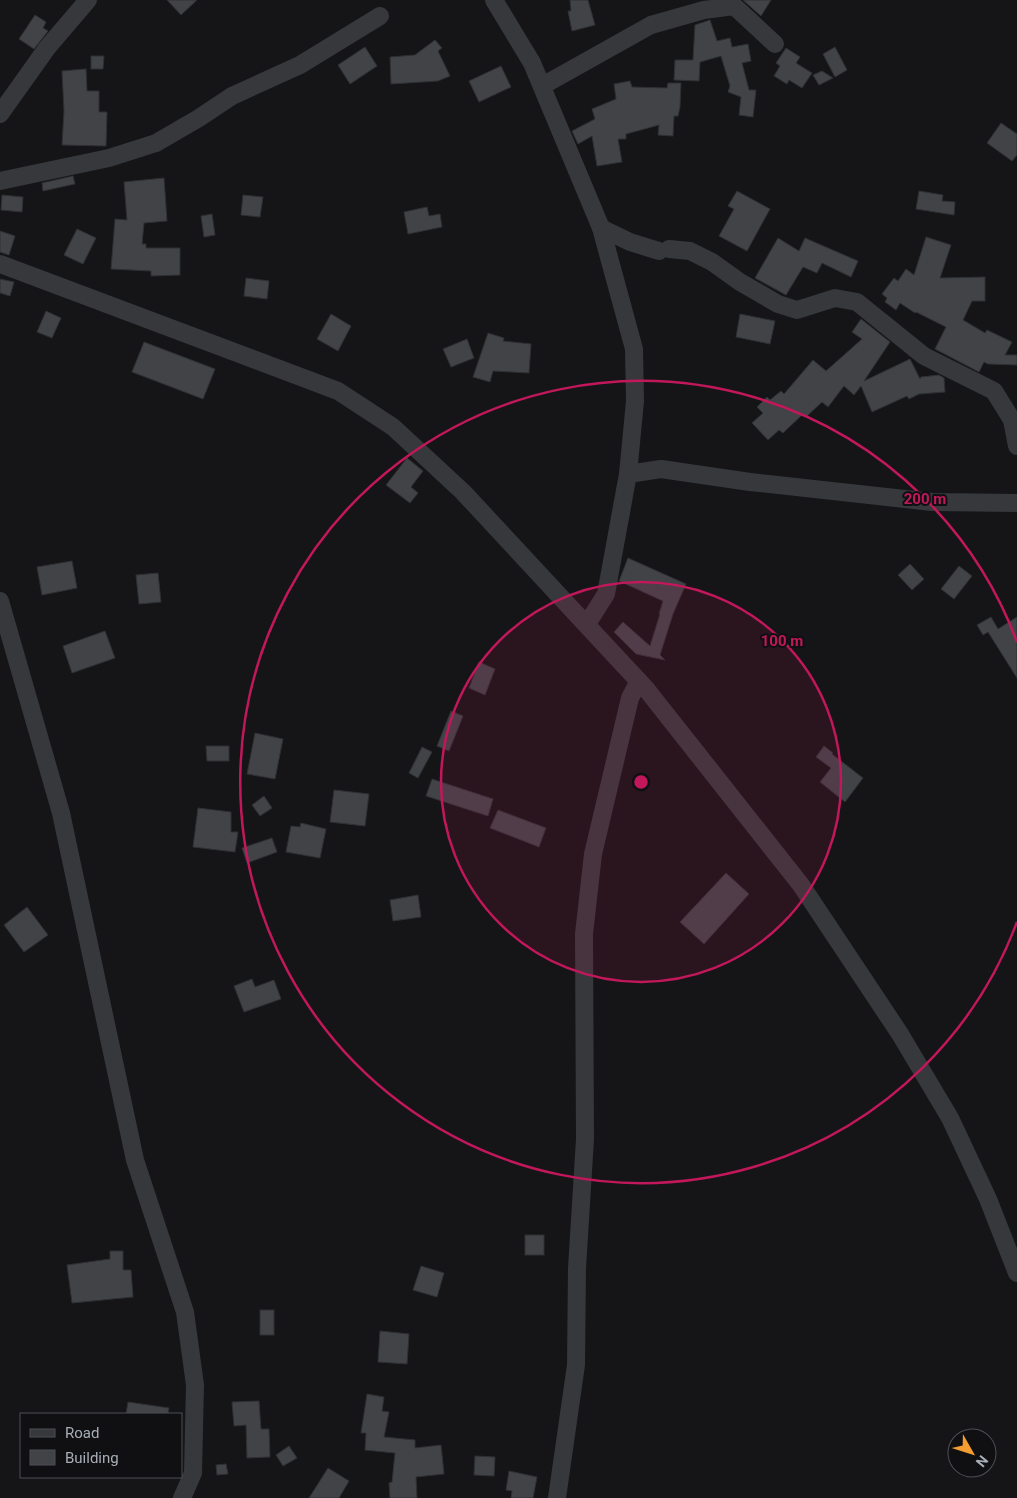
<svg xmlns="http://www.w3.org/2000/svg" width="1017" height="1498" viewBox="0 0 1017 1498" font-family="Roboto,sans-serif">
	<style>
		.building { fill: #414347; stroke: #2f3033 }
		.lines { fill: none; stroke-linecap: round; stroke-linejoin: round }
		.minor { stroke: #36383c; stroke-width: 18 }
		.ring { fill: none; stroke: #c2185b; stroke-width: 2.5 }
		.centre { fill: #c2185b; stroke: #101012; stroke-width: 2.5 }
		.ring-label { font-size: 15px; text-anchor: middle; font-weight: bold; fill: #c2185b; stroke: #101012; stroke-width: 4; stroke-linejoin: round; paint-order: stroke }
	</style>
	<rect width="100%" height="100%" fill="#151517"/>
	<g class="building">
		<polygon points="167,0 197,0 181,15"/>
		<polygon points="570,0 588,0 595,25 572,31 568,11 571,11"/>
		<polygon points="743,0 771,0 761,16"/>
		<polygon points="35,15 46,22 43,28 48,31 34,49 19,39"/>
		<polygon points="710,20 717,41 730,38 732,47 748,44 751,61 742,63 749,90 756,90 753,117 739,115 741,97 728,92 730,86 721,56 700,62 699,81 674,80 675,60 693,60 695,25"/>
		<polygon points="435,40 442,48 438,51 450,76 438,81 391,84 390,57 415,55"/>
		<polygon points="365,47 377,66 350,84 338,65"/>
		<polygon points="835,47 847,70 835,77 823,54"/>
		<polygon points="786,48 800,57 796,63 812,73 802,88 789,80 787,84 774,76 780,66 776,63"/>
		<polygon points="91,56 104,56 103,69 91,69"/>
		<polygon points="501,66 511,87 479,102 469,81"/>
		<polygon points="86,69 87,91 99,91 99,112 107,112 106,146 62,145 64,111 62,71"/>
		<polygon points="822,71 833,78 819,85 813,75"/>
		<polygon points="630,81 632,87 667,88 668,83 681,83 680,107 678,116 674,116 673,136 658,135 659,125 626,134 626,139 618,139 622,162 597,166 592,136 578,144 572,131 595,119 592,109 616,99 614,84"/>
		<polygon points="1001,123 1017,134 1017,155 1012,161 987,143"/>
		<polygon points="73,176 75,184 43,191 42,183"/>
		<polygon points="164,178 167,221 144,223 142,244 146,244 146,248 180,248 180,275 151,276 151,271 111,269 115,219 127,220 124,182"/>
		<polygon points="737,191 770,209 747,251 719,236 734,209 728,206"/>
		<polygon points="919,191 943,195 942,201 955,202 954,215 916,209"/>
		<polygon points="2,195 23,197 22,212 1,210"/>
		<polygon points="243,195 263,197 260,217 241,215"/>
		<polygon points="427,207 429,216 440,214 442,227 408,234 404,212"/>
		<polygon points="212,214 215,235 204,237 201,216"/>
		<polygon points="77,229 96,238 83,264 64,255"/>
		<polygon points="0,231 15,236 9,255 0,252"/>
		<polygon points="926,237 951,245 940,278 985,277 985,301 972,301 963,320 985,333 987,330 1012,342 1005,355 1017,355 1017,365 988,364 984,362 979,372 935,349 946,327 916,312 915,313 900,303 896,310 885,302 887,298 882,294 894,278 898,281 906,269 914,275"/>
		<polygon points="778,238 799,251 805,238 858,261 851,277 822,263 817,273 803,267 786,295 755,278"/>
		<polygon points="246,278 269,281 267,299 244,296"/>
		<polygon points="0,279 14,282 10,296 0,293"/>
		<polygon points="46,311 61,318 52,338 37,332"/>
		<polygon points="331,314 351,326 338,351 317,339"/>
		<polygon points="740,314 775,321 770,344 736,337"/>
		<polygon points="861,319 890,342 864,381 910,359 920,379 921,377 939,375 944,378 945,392 919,394 909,399 907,396 872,412 861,386 854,395 844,386 828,407 822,402 806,417 803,414 783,433 779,430 768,440 752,423 763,413 757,407 767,397 770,400 781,391 784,394 813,360 826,371 862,339 852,332"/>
		<polygon points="488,333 504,338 503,341 531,344 529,373 493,371 490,382 473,377"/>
		<polygon points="467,339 474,358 451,367 443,349"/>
		<polygon points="144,342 215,369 203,399 132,372"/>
		<polygon points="407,458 423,471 411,487 418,493 410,503 386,485"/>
		<polygon points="628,558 686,584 673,614 660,655 665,660 636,654 614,632 623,622 650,646 660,614 659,614 663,601 619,581"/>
		<polygon points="72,561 77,588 42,595 37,567"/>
		<polygon points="910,564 924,579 912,590 898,575"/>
		<polygon points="959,566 972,576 954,599 941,589"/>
		<polygon points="158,573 161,602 139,604 136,575"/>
		<polygon points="991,617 998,629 1017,617 1017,678 988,632 983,635 977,625"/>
		<polygon points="105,631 115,658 72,673 63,646"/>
		<polygon points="479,662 495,669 485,695 469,688"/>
		<polygon points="451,711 463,716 449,751 437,746"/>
		<polygon points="255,733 283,739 275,779 247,774"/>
		<polygon points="206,746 229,746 229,761 207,761"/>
		<polygon points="824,746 833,753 832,754 863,778 845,802 820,782 831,768 816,757"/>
		<polygon points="422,747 432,752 418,778 409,773"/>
		<polygon points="432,779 493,799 488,816 426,796"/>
		<polygon points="334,790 369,794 365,826 330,822"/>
		<polygon points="264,796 272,808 260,816 252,805"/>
		<polygon points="198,808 231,812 231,832 238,832 235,852 193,847"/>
		<polygon points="498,810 546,828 539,847 490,828"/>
		<polygon points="301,823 326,829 320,858 286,852 291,826 300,827"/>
		<polygon points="272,838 277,852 247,863 242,848"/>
		<polygon points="726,873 749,894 704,944 680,922"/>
		<polygon points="418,895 421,917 393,921 390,900"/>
		<polygon points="27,907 48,935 24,952 4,925"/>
		<polygon points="252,979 255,987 274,980 281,999 244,1012 234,986"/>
		<rect x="525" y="1235" width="19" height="20"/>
		<polygon points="110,1251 123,1251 123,1270 131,1270 133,1297 72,1303 67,1265 110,1259"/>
		<polygon points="421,1266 444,1273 437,1297 413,1290"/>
		<rect x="260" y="1310" width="14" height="25"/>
		<polygon points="380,1331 409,1334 407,1364 378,1362"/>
		<polygon points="367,1394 384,1397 382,1411 389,1412 384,1437 415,1440 415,1448 441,1445 444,1474 416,1477 417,1498 390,1498 389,1483 392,1482 395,1453 365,1450 366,1433 361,1433"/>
		<polygon points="259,1401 261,1429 269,1429 270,1457 247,1458 246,1425 234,1426 232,1402"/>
		<polygon points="128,1402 169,1408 168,1414 126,1414"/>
		<polygon points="289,1446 297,1458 283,1466 276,1455"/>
		<polygon points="475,1456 495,1457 494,1476 474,1475"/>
		<polygon points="226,1464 228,1474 217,1475 216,1465"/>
		<polygon points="328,1468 349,1481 339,1498 309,1498"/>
		<polygon points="509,1471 537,1477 533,1498 511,1498 512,1491 506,1490"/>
	</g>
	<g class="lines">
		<g class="minor">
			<polyline points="494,0 532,63 601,228 634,349 635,401 628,474"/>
			<polyline points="542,86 651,25 704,10 734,6 775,44"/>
			<polyline points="0,114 47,48 88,0"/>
			<polyline points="0,181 109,158 156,143 199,118 232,96 300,65 380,16"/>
			<polyline points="601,228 630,242 659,251"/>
			<polyline points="669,249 690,251 712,262 740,282 778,304 797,310 835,298 857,302 924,356 994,391 1012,420 1017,446"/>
			<polyline points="0,264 338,391 393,427 463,492 647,690 801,885 900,1034 950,1118 988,1199 1017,1273"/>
			<polyline points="0,601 61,813 135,1160 185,1312 195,1385 193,1473 182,1498"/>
			<polyline points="587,624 606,594 628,474 661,469 750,482 932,502 1017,503"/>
			<polyline points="557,1498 576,1365 577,1268 585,1139 584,934 593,854 630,698 639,681"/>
		</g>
	</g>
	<circle cx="641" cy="782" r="200" fill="#c2185b" fill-opacity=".12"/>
	<g class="ring">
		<circle cx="641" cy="782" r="200"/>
		<path d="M1017 922A401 401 0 1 1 1017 642"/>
	</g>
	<circle cx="641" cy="782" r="8" class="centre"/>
	<g class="ring-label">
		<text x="925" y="504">200 m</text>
		<text x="782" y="646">100 m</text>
	</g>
	<rect x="20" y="1413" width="162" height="65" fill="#101012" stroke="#4c4f54"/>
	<rect x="30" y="1429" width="25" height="8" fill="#36383c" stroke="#4c4f54"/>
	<text x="65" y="1438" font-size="15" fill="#a7aeb7">Road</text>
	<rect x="30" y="1450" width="25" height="15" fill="#414347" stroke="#4c4f54"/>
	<text x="65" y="1463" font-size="15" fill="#a7aeb7">Building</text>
	<g transform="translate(972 1453) rotate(129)"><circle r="24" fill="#101012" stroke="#4c4f54"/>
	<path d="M0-4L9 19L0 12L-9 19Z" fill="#f49e31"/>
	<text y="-8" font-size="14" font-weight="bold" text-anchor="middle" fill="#a7aeb7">N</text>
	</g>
</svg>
